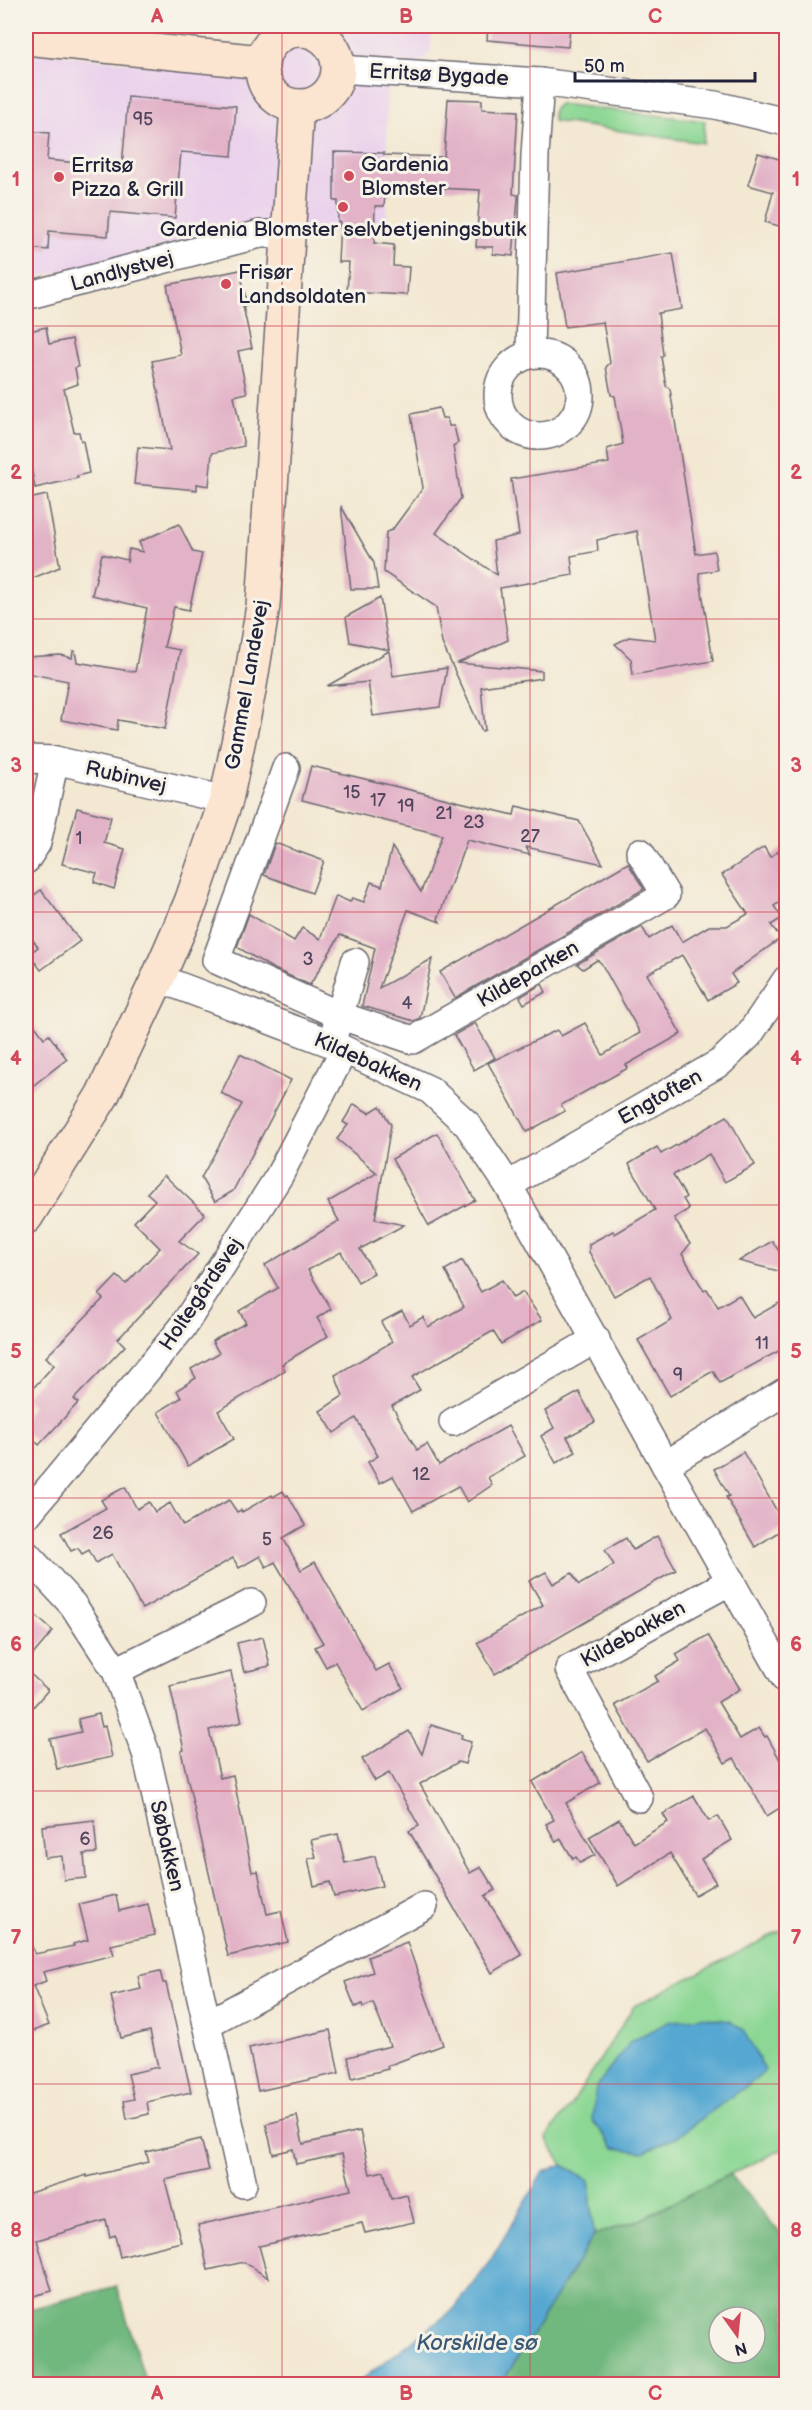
<svg xmlns="http://www.w3.org/2000/svg" width="812" height="2410" viewBox="0 0 812 2410" font-family="'Balsamiq Sans',sans-serif">
	<style>
		.built { fill: #ead1ec }
		.green { fill: #8cd794; stroke: #577c68; stroke-width: 1.5 }
		.forest { fill: #71b87e; stroke: #4a6d5c; stroke-width: 1.5; fill-rule: evenodd }
		.water { fill: #57a8d2; stroke: #3c6586; stroke-width: 1.5 }
		.building { fill: #e2b2c7 }
		.lines { fill: none; stroke-linecap: round; stroke-linejoin: round }
		.street-casing { stroke: #6b6770; stroke-width: 30 }
		.secondary-casing { stroke: #6b6770; stroke-width: 36 }
		.street { stroke: #fff; stroke-width: 27 }
		.secondary { stroke: #fce5d0; stroke-width: 33 }
		.grid { fill: none; stroke: #d1495b; stroke-width: 1.5; stroke-opacity: 0.55 }
		.poi-dot { fill: #d1495b; stroke: #f7f3e8; stroke-width: 2 }
		.labels { text-anchor: middle; dominant-baseline: central; stroke-width: 6; stroke-linejoin: round; paint-order: stroke }
		.number-label { font-size: 18px; fill: #52465e }
		.street-label { font-size: 21px; fill: #22223b; stroke: #f7f3e8 }
		.poi-label { font-size: 21px; fill: #22223b; stroke: #f7f3e8; text-anchor: start }
		.water-label { font-size: 22px; font-style: italic; fill: #375877; stroke: #f7f3e8 }
		.neatline { fill: none; stroke: #d1495b; stroke-width: 2 }
		.grid-label { font-size: 20px; text-anchor: middle; font-weight: bold; fill: #d1495b }
	</style>
	<rect width="100%" height="100%" fill="#f7f3e8"/>
	<filter id="ink" filterUnits="userSpaceOnUse"><feTurbulence type="fractalNoise" baseFrequency=".0167" numOctaves="2"/><feDisplacementMap in="SourceGraphic" scale="12" xChannelSelector="R" yChannelSelector="G"/><feConvolveMatrix kernelMatrix="1 2 1 2 8 2 1 2 1" color-interpolation-filters="sRGB"/></filter>
	<filter id="wash" filterUnits="userSpaceOnUse"><feTurbulence type="fractalNoise" baseFrequency=".008" numOctaves="4" result="noise"/><feDisplacementMap in="SourceGraphic" scale="24" xChannelSelector="R" yChannelSelector="G"/><feGaussianBlur stdDeviation="1.35" result="paint"/><feColorMatrix in="noise" values="0 0 0 0 0 0 0 0 0 0 0 0 0 0 0 0 0 1.4 0 .05"/><feComposite in="paint" operator="in"/></filter>
	<g filter="url(#wash)">
		<rect width="100%" height="100%" fill="#f3e8d2"/>
		<g class="built">
			<polygon points="173,26 240,26 229,34"/>
			<polygon points="311,26 433,26 430,53 387,92 387,233 315,232 263,222 26,280 26,51 233,74"/>
		</g>
		<g class="green">
			<polygon points="559,104 705,121 703,143 553,121 553,110"/>
			<polygon points="786,1928 786,2148 730,2174 638,2221 594,2235 589,2180 563,2165 546,2138 573,2102 634,2006"/>
		</g>
		<g class="forest">
			<path d="M 730,2174 L 786,2240 L 786,2384 L 501,2384 L 594,2235 L 638,2221 ZM 719,2317 L 755,2317 L 755,2353 L 719,2353 Z"/>
			<polygon points="117,2286 146,2384 26,2384 26,2310"/>
		</g>
		<g class="water">
			<polygon points="702,2017 730,2021 743,2030 765,2070 759,2077 675,2138 643,2152 614,2148 592,2120 596,2087 631,2041 668,2022"/>
			<polygon points="563,2165 589,2180 594,2235 501,2384 356,2384 454,2309 490,2261 543,2172"/>
		</g>
		<g id="blocks">
			<g class="building">
				<polygon points="488,26 570,26 568,47 487,40"/>
				<polygon points="128,97 236,106 232,156 181,152 175,218 110,212 108,236 49,231 48,250 26,248 26,131 49,133 47,160 122,167"/>
				<polygon points="448,99 482,100 482,109 518,111 513,194 518,195 518,199 513,256 493,254 493,247 476,247 480,190 390,186 390,195 385,195 384,206 375,206 374,243 394,245 393,266 409,267 407,295 347,292 349,262 338,262 340,222 338,222 338,201 334,201 334,152 384,153 384,155 444,157"/>
				<polygon points="758,153 786,161 786,228 765,222 773,192 748,185"/>
				<polygon points="673,253 682,309 658,313 663,355 661,357 666,386 670,389 696,554 714,551 717,570 699,573 713,661 633,675 631,659 615,644 629,637 655,640 637,531 597,540 598,551 571,556 573,575 500,588 508,640 458,663 542,671 542,678 481,687 485,730 482,731 442,643 436,607 384,572 386,532 392,530 423,488 411,414 439,408 442,418 447,418 449,426 454,426 458,443 453,446 461,498 436,533 497,575 493,541 519,535 511,479 609,463 607,449 623,444 615,396 611,395 606,367 610,363 603,322 565,327 557,273"/>
				<polygon points="240,270 247,305 243,306 252,348 238,351 247,393 234,396 244,446 212,453 209,486 197,484 197,490 134,484 138,447 170,450 152,361 181,355 167,285"/>
				<polygon points="46,327 49,344 72,339 78,367 75,368 78,384 64,389 74,432 79,432 81,441 83,441 89,473 77,476 78,478 35,488 26,441 26,332"/>
				<polygon points="47,495 60,567 33,578 26,552 26,511 30,510 28,499"/>
				<polygon points="341,506 374,563 378,589 351,589"/>
				<polygon points="179,524 193,552 202,554 189,610 174,607 164,647 180,650 165,729 118,720 117,730 61,720 68,681 26,673 26,657 61,655 72,658 73,651 75,651 77,662 135,672 147,608 92,595 102,554 127,560 127,563 129,549 143,552 139,542"/>
				<polygon points="380,598 389,650 350,642 346,617"/>
				<polygon points="389,651 393,676 447,668 440,707 373,716 368,682 327,686"/>
				<polygon points="311,766 514,815 516,806 579,821 603,864 526,847 530,855 467,840 438,919 440,922 408,910 379,988 432,959 420,1018 414,1021 362,1006 375,948 340,935 310,985 272,968 237,947 249,914 294,941 302,928 320,939 336,896 350,902 352,898 364,902 371,882 382,886 392,847 421,892 442,835 302,800"/>
				<polygon points="77,808 111,817 104,843 125,849 114,889 94,882 97,873 62,864"/>
				<polygon points="275,843 324,861 312,893 264,875"/>
				<polygon points="786,846 786,898 774,906 782,918 771,925 781,938 731,974 737,983 708,1000 682,955 647,974 681,1034 626,1065 628,1068 561,1105 565,1111 527,1132 488,1063 557,1030 561,1036 585,1023 603,1055 640,1033 601,963 597,960 583,969 577,964 642,927 649,939 672,925 682,942 709,926 727,926 748,914 722,875 764,847 770,857"/>
				<polygon points="628,863 644,889 455,998 440,972"/>
				<polygon points="41,890 80,941 41,970 29,954 38,947 26,930 26,901"/>
				<polygon points="542,984 546,992 524,1004 520,997"/>
				<polygon points="26,1014 44,1038 49,1035 67,1059 26,1091"/>
				<polygon points="475,1023 495,1058 474,1070 454,1035"/>
				<polygon points="240,1054 291,1080 233,1191 215,1202 201,1178 242,1104 221,1093"/>
				<polygon points="354,1104 369,1113 380,1106 391,1125 375,1219 404,1225 360,1249 374,1273 358,1282 341,1252 308,1270 331,1309 317,1318 328,1336 282,1364 285,1370 270,1380 218,1411 234,1439 188,1466 158,1412 181,1398 177,1390 196,1378 191,1369 219,1353 212,1341 246,1323 239,1311 278,1288 265,1265 339,1221 328,1202 377,1173 337,1139 348,1125 343,1122"/>
				<polygon points="727,1116 755,1165 725,1182 709,1154 673,1175 686,1197 683,1199 689,1209 674,1218 690,1244 682,1254 704,1291 707,1289 718,1307 739,1295 753,1318 786,1299 786,1347 720,1383 713,1371 670,1396 638,1340 672,1320 650,1276 614,1296 589,1252 589,1244 613,1231 615,1234 655,1210 629,1164 657,1147 661,1154"/>
				<polygon points="437,1133 475,1200 429,1226 392,1159"/>
				<polygon points="164,1175 205,1214 179,1241 198,1254 118,1339 125,1346 74,1399 78,1403 39,1445 26,1432 26,1414 33,1406 26,1399 26,1396 54,1365 46,1357 103,1299 99,1295 117,1276 126,1284 160,1248 134,1222 155,1200 147,1193"/>
				<polygon points="772,1241 786,1261 786,1273 739,1261"/>
				<polygon points="462,1260 481,1292 502,1280 513,1298 523,1292 542,1320 501,1344 493,1331 412,1377 420,1390 392,1406 417,1450 427,1444 439,1465 508,1426 525,1456 488,1477 492,1485 467,1502 458,1486 413,1511 393,1476 380,1483 368,1462 378,1456 356,1418 334,1433 320,1411 343,1396 335,1375 392,1342 381,1322 402,1311 410,1325 423,1317 428,1327 464,1307 445,1270"/>
				<polygon points="579,1392 595,1422 567,1437 576,1452 556,1463 541,1436 554,1428 545,1411"/>
				<polygon points="743,1452 786,1527 755,1547 726,1497 729,1496 714,1469"/>
				<polygon points="125,1487 137,1509 149,1502 155,1512 170,1503 183,1526 229,1500 237,1512 241,1510 242,1512 272,1495 273,1497 283,1491 286,1496 288,1495 305,1525 283,1538 301,1570 315,1562 376,1671 389,1664 403,1688 363,1711 335,1662 326,1667 315,1647 323,1643 275,1562 266,1567 260,1556 239,1568 233,1558 142,1609 112,1554 96,1563 89,1550 82,1554 78,1548 71,1551 61,1533 106,1508 101,1500"/>
				<polygon points="657,1536 676,1570 495,1674 477,1643 543,1605 529,1581 546,1572 553,1584 572,1573 579,1585 614,1565 605,1550 626,1538 633,1550"/>
				<polygon points="26,1607 53,1631 26,1663"/>
				<polygon points="708,1635 740,1689 718,1702 740,1739 759,1728 765,1737 767,1736 786,1771 786,1804 767,1816 734,1758 725,1763 705,1728 647,1761 615,1705 658,1681 655,1676 680,1661 676,1654"/>
				<polygon points="263,1637 270,1666 244,1672 237,1643"/>
				<polygon points="26,1670 48,1690 26,1715"/>
				<polygon points="231,1672 242,1722 209,1730 220,1778 233,1775 252,1872 258,1871 267,1914 281,1911 288,1942 228,1956 181,1751 184,1750 170,1686"/>
				<polygon points="99,1714 102,1727 105,1726 112,1757 57,1769 50,1739 81,1732 78,1719"/>
				<polygon points="431,1725 462,1735 461,1739 471,1742 465,1764 458,1762 420,1784 470,1873 481,1867 495,1890 485,1896 522,1955 492,1973 409,1831 419,1826 389,1773 375,1781 362,1759 409,1731 422,1754"/>
				<polygon points="582,1752 600,1783 566,1803 595,1855 580,1863 576,1857 573,1859 561,1839 556,1842 546,1824 554,1820 532,1782"/>
				<polygon points="694,1796 709,1821 718,1816 732,1840 701,1859 716,1883 695,1895 670,1853 618,1886 589,1837 619,1819 634,1843 668,1822 663,1814"/>
				<polygon points="94,1820 97,1853 84,1854 86,1878 64,1880 62,1856 45,1858 42,1826"/>
				<polygon points="338,1834 345,1863 375,1856 382,1886 334,1897 330,1882 314,1886 308,1859 316,1857 311,1840"/>
				<polygon points="116,1895 119,1911 148,1904 155,1935 111,1945 114,1955 43,1972 46,1981 33,1986 49,2025 26,2034 26,1932 35,1954 74,1946 73,1944 88,1940 79,1904"/>
				<polygon points="407,1942 443,2045 387,2066 388,2069 352,2078 348,2057 390,2046 373,2003 363,2007 362,2004 355,2007 345,1982 373,1972 368,1957"/>
				<polygon points="160,1971 163,1983 166,1983 191,2092 147,2102 149,2114 127,2119 124,2101 134,2099 128,2074 158,2067 150,2031 121,2038 111,1996 141,1989 138,1976"/>
				<polygon points="330,2030 339,2073 258,2091 249,2048"/>
				<polygon points="297,2116 303,2144 360,2131 370,2174 384,2171 391,2199 407,2195 414,2222 365,2233 362,2223 259,2246 268,2278 244,2262 208,2270 198,2225 351,2190 342,2154 296,2164 293,2149 273,2154 266,2124"/>
				<polygon points="201,2139 209,2170 165,2180 181,2242 120,2257 115,2235 110,2237 106,2220 37,2240 52,2291 26,2298 26,2194 87,2175 87,2177 149,2162 146,2152"/>
			</g>
		</g>
	</g>
	<g filter="url(#ink)">
		<use href="#blocks" fill-opacity="0" stroke="#6b6770" stroke-width="1.5"/>
		<g class="lines">
			<g class="street-casing">
				<g id="street">
					<polyline points="338,69 540,82 715,105 786,122"/>
					<polyline points="26,296 260,234 289,234"/>
					<polyline points="530,353 535,155 540,82"/>
					<circle cx="539" cy="395" r="41"/>
					<polyline points="26,759 55,760 226,800"/>
					<polyline points="286,768 216,960 341,1016 413,1040 666,895 640,852"/>
					<polyline points="26,860 37,843 55,760"/>
					<polyline points="158,978 330,1043 430,1090 467,1124 508,1185 786,1680"/>
					<polyline points="335,1031 355,962"/>
					<polyline points="508,1185 721,1062 749,1035 786,980"/>
					<polyline points="453,1422 596,1339"/>
					<polyline points="665,1465 786,1391"/>
					<polyline points="26,1516 182,1328 279,1176 344,1050"/>
					<polyline points="26,1554 73,1605 116,1671 146,1753 243,2184"/>
					<polyline points="116,1671 252,1603"/>
					<polyline points="639,1798 569,1669 731,1581"/>
					<polyline points="207,2024 424,1906"/>
				</g>
			</g>
			<g class="secondary-casing">
				<g id="secondary">
					<circle cx="300" cy="68" r="38"/>
					<polyline points="26,38 262,62"/>
					<polyline points="26,1217 102,1096 158,978 191,902 226,800 249,691 263,606 297,106"/>
				</g>
			</g>
			<use href="#street" class="street"/>
			<use href="#secondary" class="secondary"/>
		</g>
	</g>
	<path class="grid" d="M 282,26 L 282,2384M 530,26 L 530,2384M 26,326 L 786,326M 26,619 L 786,619M 26,912 L 786,912M 26,1205 L 786,1205M 26,1498 L 786,1498M 26,1791 L 786,1791M 26,2084 L 786,2084"/>
	<g class="poi-dot">
		<circle cx="349" cy="176" r="6"/>
		<circle cx="59" cy="177" r="6"/>
		<circle cx="343" cy="207" r="6"/>
		<circle cx="226" cy="284" r="6"/>
	</g>
	<g class="labels">
		<g class="number-label">
			<text x="143" y="119">95</text>
			<text x="352" y="792">15</text>
			<text x="378" y="800">17</text>
			<text x="406" y="806">19</text>
			<text x="444" y="813">21</text>
			<text x="474" y="822">23</text>
			<text x="530" y="836">27</text>
			<text x="79" y="838">1</text>
			<text x="308" y="959">3</text>
			<text x="407" y="1003">4</text>
			<text x="762" y="1343">11</text>
			<text x="678" y="1375">9</text>
			<text x="421" y="1474">12</text>
			<text x="103" y="1533">26</text>
			<text x="267" y="1539">5</text>
			<text x="85" y="1839">6</text>
		</g>
		<g class="street-label">
			<text transform="translate(439 75) rotate(3)">Erritsø Bygade</text>
			<text transform="translate(122 271) rotate(-15)">Landlystvej</text>
			<text transform="translate(247 685) rotate(-80)">Gammel Landevej</text>
			<text transform="translate(126 777) rotate(13)">Rubinvej</text>
			<text transform="translate(528 974) rotate(-30)">Kildeparken</text>
			<text transform="translate(368 1062) rotate(24)">Kildebakken</text>
			<text transform="translate(660 1097) rotate(-29)">Engtoften</text>
			<text transform="translate(201 1294) rotate(-56)">Holtegårdsvej</text>
			<text transform="translate(633 1634) rotate(-29)">Kildebakken</text>
			<text transform="translate(167 1846) rotate(77)">Søbakken</text>
		</g>
		<g class="poi-label">
			<text x="361" y="164">Gardenia<tspan x="361" dy="24">Blomster</tspan></text>
			<text x="71" y="165">Erritsø<tspan x="71" dy="24">Pizza &amp; Grill</tspan></text>
			<text x="343" y="229" text-anchor="middle">Gardenia Blomster selvbetjeningsbutik</text>
			<text x="238" y="272">Frisør<tspan x="238" dy="24">Landsoldaten</tspan></text>
		</g>
		<g class="water-label">
			<text x="477" y="2343">Korskilde sø</text>
		</g>
	</g>
	<rect width="812" height="2410" fill="none" stroke="#f7f3e8" stroke-width="66"/>
	<g transform="translate(737 2335) rotate(165)"><circle r="28" fill="#f7f3e8" stroke="#a29fa3" stroke-width="1.5"/>
	<path d="M0-4.5L10 22L0 15L-10 22Z" fill="#d1495b"/>
	<text y="-9" font-size="16" font-weight="bold" text-anchor="middle" fill="#22223b">N</text>
	</g>
	<path d="M575 72v9h180v-9" fill="none" stroke="#22223b" stroke-width="3"/>
	<text x="584" y="72" font-size="18" fill="#22223b" stroke="#f7f3e8" stroke-width="4.5" paint-order="stroke">50 m</text>
	<rect x="33" y="33" width="746" height="2344" class="neatline"/>
	<g class="grid-label">
		<text x="157" y="23">A</text>
		<text x="406" y="23">B</text>
		<text x="655" y="23">C</text>
		<text x="16" y="186">1</text>
		<text x="796" y="186">1</text>
		<text x="16" y="479">2</text>
		<text x="796" y="479">2</text>
		<text x="16" y="772">3</text>
		<text x="796" y="772">3</text>
		<text x="16" y="1065">4</text>
		<text x="796" y="1065">4</text>
		<text x="16" y="1358">5</text>
		<text x="796" y="1358">5</text>
		<text x="16" y="1651">6</text>
		<text x="796" y="1651">6</text>
		<text x="16" y="1944">7</text>
		<text x="796" y="1944">7</text>
		<text x="16" y="2237">8</text>
		<text x="796" y="2237">8</text>
		<text x="157" y="2400">A</text>
		<text x="406" y="2400">B</text>
		<text x="655" y="2400">C</text>
	</g>
</svg>
